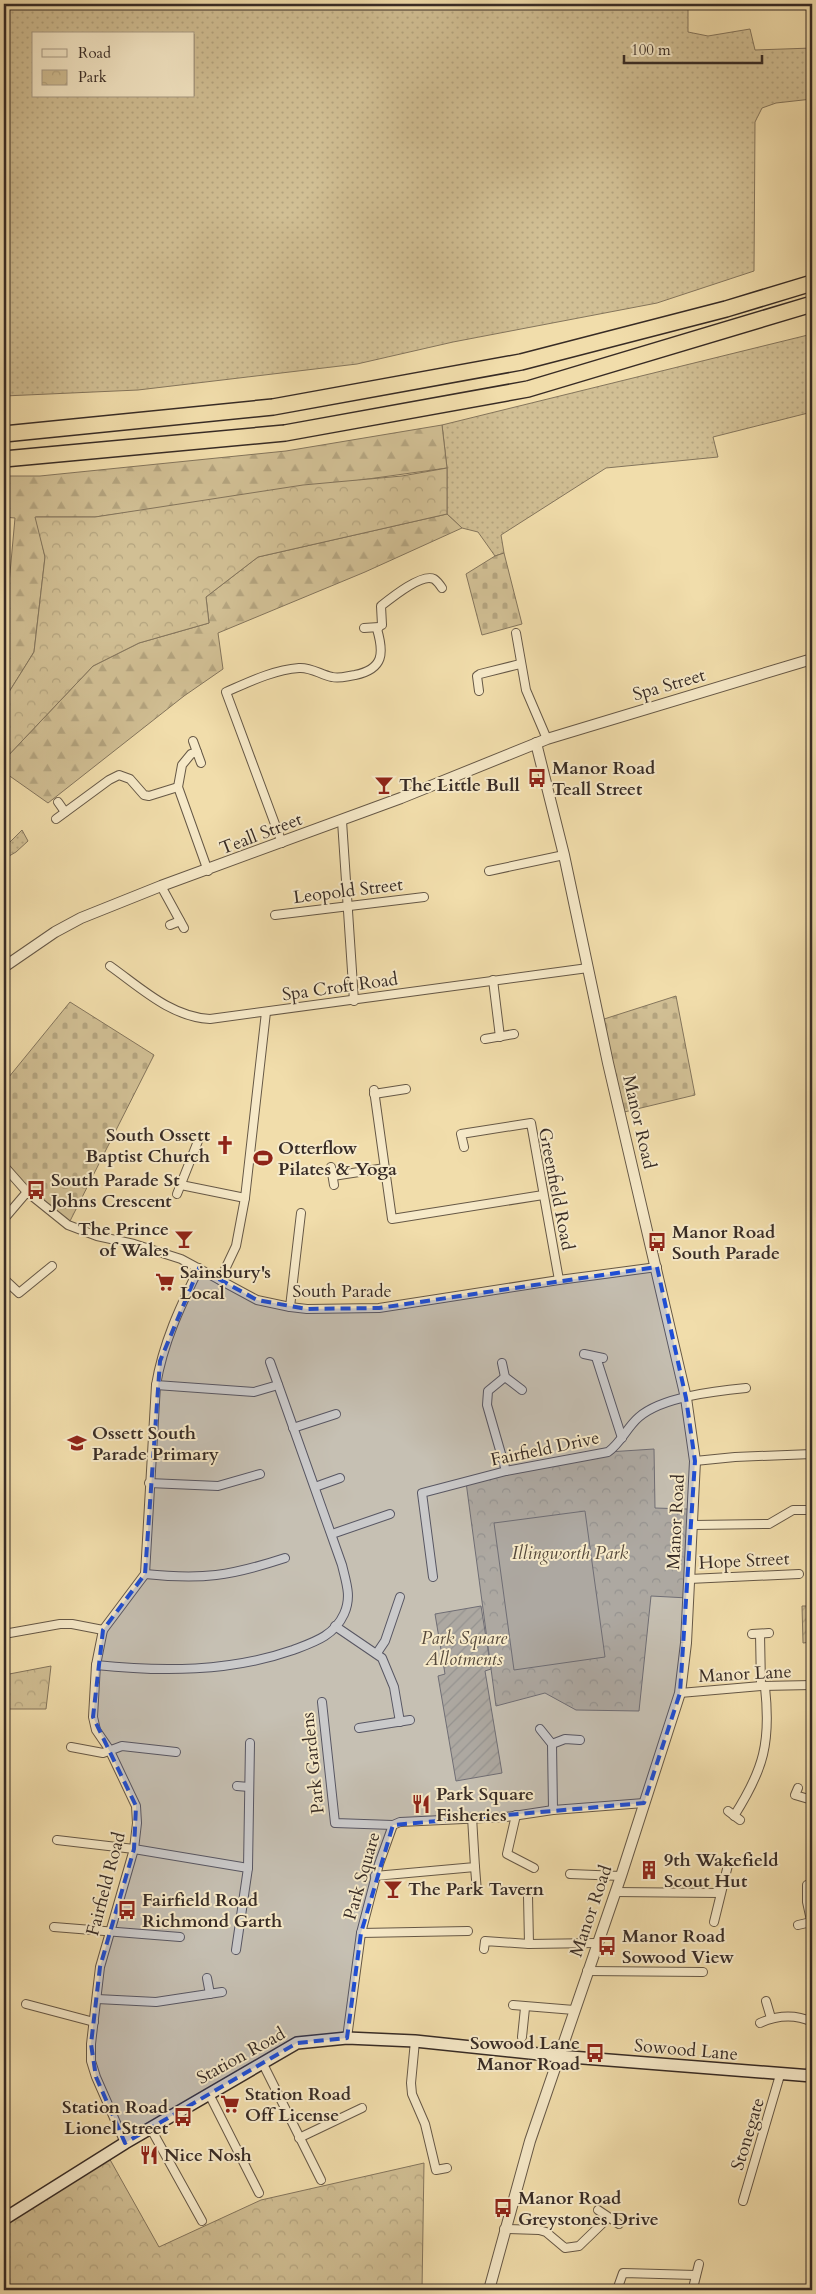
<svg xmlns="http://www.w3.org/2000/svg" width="816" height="2294" viewBox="0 0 816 2294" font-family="Cardo,serif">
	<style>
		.grass { fill: url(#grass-dots); stroke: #84755c; fill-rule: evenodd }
		.forest { fill: url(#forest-firs); stroke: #84755c }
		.cemetery { fill: url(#cemetery-stones); stroke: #84755c }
		.park { fill: url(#park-crowns); stroke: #84755c }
		.garden { fill: url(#garden-furrows); stroke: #84755c }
		.pitch { fill: #d1bf94; stroke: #84755c }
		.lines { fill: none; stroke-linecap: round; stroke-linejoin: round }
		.minor-casing { stroke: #665846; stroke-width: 10 }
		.tertiary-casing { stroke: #665846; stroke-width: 12 }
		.secondary-casing { stroke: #372b25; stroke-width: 14 }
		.motorway-casing { stroke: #372b25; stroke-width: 18 }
		.minor { stroke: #f6e9c8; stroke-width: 8 }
		.tertiary { stroke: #f6e9c8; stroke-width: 10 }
		.secondary { stroke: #f6e9c8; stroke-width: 11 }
		.motorway { stroke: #f1ddab; stroke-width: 15 }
		.marked { fill: #1d4ed8; fill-opacity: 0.2; stroke: #1d4ed8; stroke-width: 4; stroke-dasharray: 10 6; stroke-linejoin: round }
		.labels { text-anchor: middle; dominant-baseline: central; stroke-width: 4; stroke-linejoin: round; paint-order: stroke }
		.street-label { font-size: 18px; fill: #372b25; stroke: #f6e9c8 }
		.poi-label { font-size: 18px; font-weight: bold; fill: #372b25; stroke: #f6e9c8; text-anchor: start }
		.park-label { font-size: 18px; font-style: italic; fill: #56493b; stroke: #f6e9c8 }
	</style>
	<defs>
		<pattern id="grass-dots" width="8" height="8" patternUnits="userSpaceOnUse" patternTransform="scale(1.25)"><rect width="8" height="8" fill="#d1bf94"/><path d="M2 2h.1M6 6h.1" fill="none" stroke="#b4a47f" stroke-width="1.8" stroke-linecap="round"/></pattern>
		<pattern id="forest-firs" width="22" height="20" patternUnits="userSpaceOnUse" patternTransform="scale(1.25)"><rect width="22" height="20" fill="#d1bf94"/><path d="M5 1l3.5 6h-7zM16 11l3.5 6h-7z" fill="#b4a47f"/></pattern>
		<pattern id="cemetery-stones" width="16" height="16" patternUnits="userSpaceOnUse" patternTransform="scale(1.25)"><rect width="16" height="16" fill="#d1bf94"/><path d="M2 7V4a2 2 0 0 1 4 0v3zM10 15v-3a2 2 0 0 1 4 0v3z" fill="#b4a47f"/></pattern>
		<pattern id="park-crowns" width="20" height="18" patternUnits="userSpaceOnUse" patternTransform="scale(1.25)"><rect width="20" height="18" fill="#d1bf94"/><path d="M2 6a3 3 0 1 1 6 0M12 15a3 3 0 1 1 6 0" fill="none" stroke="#b4a47f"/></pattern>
		<pattern id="garden-furrows" width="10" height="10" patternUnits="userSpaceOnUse" patternTransform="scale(1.25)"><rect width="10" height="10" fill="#d1bf94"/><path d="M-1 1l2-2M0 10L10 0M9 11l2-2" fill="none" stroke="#b4a47f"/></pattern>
	</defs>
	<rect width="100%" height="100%" fill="#f1ddab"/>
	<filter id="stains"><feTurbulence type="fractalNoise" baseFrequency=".004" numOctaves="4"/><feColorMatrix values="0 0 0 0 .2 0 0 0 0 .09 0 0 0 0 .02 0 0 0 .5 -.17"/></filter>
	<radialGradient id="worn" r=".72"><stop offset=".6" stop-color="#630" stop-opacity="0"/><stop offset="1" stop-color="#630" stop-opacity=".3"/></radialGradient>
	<g class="grass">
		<path d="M 4,4 L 688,4 L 688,32 L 708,36 L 750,29 L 755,50 L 812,48 L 812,99 L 776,103 L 762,108 L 755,122 L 754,271 L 657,303 L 453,342 L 357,364 L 138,390 L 4,396 ZM 34,34 L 194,34 L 194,96 L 34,96 Z"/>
		<polygon points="812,334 812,412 713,437 718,457 606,468 501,535 504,553 495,556 478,532 462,528 447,514 447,468 442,425"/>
		<polygon points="22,830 28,841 16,852 4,859 4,848"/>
	</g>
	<g class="forest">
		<polygon points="442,425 447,468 95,517 36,517 45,557 34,652 4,700 4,639 15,518 4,517 4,476 40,476 286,451"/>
		<polygon points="447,514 462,528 365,572 218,633 223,669 184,696 48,803 4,772 4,760 93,666 139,643 209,623 206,597 258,557"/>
	</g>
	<g class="cemetery">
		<polygon points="504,553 522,624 482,635 466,574 495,556"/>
		<polygon points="676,996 695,1095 620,1113 601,1020"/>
		<polygon points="70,1002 154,1055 68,1225 4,1166 4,1083"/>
	</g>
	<g class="park">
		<polygon points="447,468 447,514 258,557 206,597 209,623 139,643 93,666 4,760 4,700 34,652 45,557 35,517 95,517 303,485 402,476"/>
		<polygon points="654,1449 655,1508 687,1509 693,1525 688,1598 651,1596 639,1711 576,1710 545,1693 496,1706 466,1482 608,1452"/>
		<polygon points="51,1666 46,1709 4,1709 4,1675"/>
		<polygon points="108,2156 159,2247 261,2200 424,2163 422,2290 4,2290 4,2219"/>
	</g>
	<g class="garden">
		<polygon points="481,1606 491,1669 485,1671 502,1773 456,1781 438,1676 445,1674 435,1614"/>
		<polygon points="802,1606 812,1606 812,1642 803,1643"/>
	</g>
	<polygon class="pitch" points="585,1511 605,1657 514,1670 494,1523"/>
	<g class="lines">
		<g class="minor-casing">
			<g id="minor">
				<path d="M 382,625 L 381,606 C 391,598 422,573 434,579 C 437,581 440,585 442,588"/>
				<polyline points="364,628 379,627"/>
				<polyline points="516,633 526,690 547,739"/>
				<polyline points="479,691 477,676 480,674 520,664"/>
				<polyline points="193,741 201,763"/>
				<polyline points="197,752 191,754 182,765 178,787 208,871"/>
				<polyline points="58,802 65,812"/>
				<polyline points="56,819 109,780 119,775 130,779 144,795 149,796 178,787"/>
				<polyline points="342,821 354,1001"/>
				<path d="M 282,843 L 226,692 C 249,682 273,670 299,668 C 311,667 321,675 332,677 C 340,679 347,676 355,675 C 384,669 384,653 377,629"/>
				<polyline points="489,871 564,855"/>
				<polyline points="161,886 184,928"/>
				<polyline points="275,915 424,897"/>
				<polyline points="170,925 180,921"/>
				<path d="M 110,966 C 141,988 171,1017 210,1019 L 588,968"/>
				<polyline points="493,980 500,1037"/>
				<polyline points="485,1039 514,1034"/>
				<polyline points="374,1090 392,1219 543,1195"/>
				<polyline points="374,1094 406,1089"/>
				<polyline points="464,1147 461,1134 531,1123 559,1280"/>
				<polyline points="4,1166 27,1192 68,1225 97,1236 134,1244 181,1259 257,1300 290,1307 307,1309 379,1308 559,1280 657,1267"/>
				<polyline points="331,1167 334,1185"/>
				<polyline points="333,1176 385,1168"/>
				<polyline points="181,1185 245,1198"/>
				<polyline points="177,1194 200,1136"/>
				<polyline points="4,1219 27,1192"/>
				<polyline points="4,1279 19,1293 52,1266"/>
				<polyline points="220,1280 236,1246 245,1198 266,1012"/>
				<polyline points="290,1307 301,1213"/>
				<polyline points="584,1354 603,1358"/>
				<polyline points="596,1357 622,1438"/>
				<polyline points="502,1363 505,1377 522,1390"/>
				<polyline points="505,1377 488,1391 487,1405 506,1471"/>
				<polyline points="156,1385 254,1392 278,1385"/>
				<polyline points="293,1428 336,1414"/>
				<polyline points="695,1461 735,1457 812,1454"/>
				<polyline points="149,1483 218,1486 260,1474"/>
				<polyline points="315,1487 340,1478"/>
				<polyline points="693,1525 769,1524 793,1510 812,1510"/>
				<polyline points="332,1534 390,1514"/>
				<path d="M 145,1574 C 203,1580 230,1576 285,1558"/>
				<path d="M 433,1577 L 422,1493 L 506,1471 L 608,1452 C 621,1443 627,1427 639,1417 C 662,1397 715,1391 746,1388"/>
				<polyline points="689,1579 799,1574"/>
				<polyline points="335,1626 382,1658 394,1687 400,1722"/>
				<polyline points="4,1634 60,1624 72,1624 103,1630"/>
				<polyline points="752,1634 769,1633"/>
				<polyline points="760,1634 761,1686"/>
				<polyline points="377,1653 385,1641 400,1597"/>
				<path d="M 96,1665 C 162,1672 230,1672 293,1650 C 314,1642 334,1636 344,1614 C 352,1597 346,1582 342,1565 L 270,1362"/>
				<polyline points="680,1693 761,1686 812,1685"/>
				<polyline points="322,1702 335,1823 393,1825"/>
				<polyline points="359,1728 410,1720"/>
				<polyline points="540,1729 552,1744 553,1810"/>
				<polyline points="552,1744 565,1739 580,1740"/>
				<polyline points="71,1747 103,1753 122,1746 176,1752"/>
				<polyline points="4,1751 5,1758"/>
				<polyline points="237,1786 249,1787"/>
				<polyline points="798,1788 795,1795 812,1800"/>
				<polyline points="728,1811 740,1820"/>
				<polyline points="516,1815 507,1854 534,1868"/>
				<path d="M 734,1816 C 764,1769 771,1742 765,1687"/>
				<polyline points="57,1840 134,1849 248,1868"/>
				<polyline points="475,1867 477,1892"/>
				<polyline points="570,1874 621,1876"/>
				<polyline points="375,1876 475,1867 472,1817"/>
				<polyline points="807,1885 807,1902 812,1925"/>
				<polyline points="615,1892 720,1893"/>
				<polyline points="528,1896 529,1944"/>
				<polyline points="714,1922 728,1865"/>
				<polyline points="798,1925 811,1922"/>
				<polyline points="54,1927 180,1937"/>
				<polyline points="361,1933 468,1931"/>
				<polyline points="484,1949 485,1941 529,1944 596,1943"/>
				<polyline points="236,1950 248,1868 250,1743"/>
				<polyline points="587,1971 703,1972"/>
				<polyline points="207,1978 210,1994"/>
				<polyline points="97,1999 156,2002 222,1992"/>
				<polyline points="766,2001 771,2018"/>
				<polyline points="26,2004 94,2022"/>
				<polyline points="513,2005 574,2010"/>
				<path d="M 760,2023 C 778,2015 795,2014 812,2022"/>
				<polyline points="522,2037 525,2008"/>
				<polyline points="347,2038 361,1933 379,1864 393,1825 400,1822 506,1817 553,1810 644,1803"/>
				<polyline points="415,2041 411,2083 412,2094 425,2124 436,2170 447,2168"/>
				<polyline points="262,2062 321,2180"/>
				<polyline points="809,2076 812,2063"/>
				<polyline points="209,2094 259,2193"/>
				<polyline points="151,2129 202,2221"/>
				<polyline points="299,2138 362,2108"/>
				<path d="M 125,2143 L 96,2077 L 91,2061 L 91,2044 L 100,1967 L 134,1849 L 137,1823 L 136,1806 L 109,1749 L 96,1730 L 93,1717 L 96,1665 L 103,1630 L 145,1574 L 156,1385 C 163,1343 180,1307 199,1268"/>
				<polyline points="743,2201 780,2075"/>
				<polyline points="598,2210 619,2224"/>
				<polyline points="504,2229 539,2230 546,2232 565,2248 579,2246 608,2218"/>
				<polyline points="694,2284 699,2264"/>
				<polyline points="617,2290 623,2273 696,2275"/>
			</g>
		</g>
		<g class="tertiary-casing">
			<g id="tertiary">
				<polyline points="4,967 55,932 81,918 161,886 401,798 547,739 812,659"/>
				<polyline points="489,2290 530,2141 621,1876 680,1693 686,1643 695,1461 686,1398 608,1063 564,855 536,743"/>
			</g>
		</g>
		<g class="secondary-casing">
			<polyline id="secondary" points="4,2219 125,2143 297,2043 347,2038 415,2041 558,2056 812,2076"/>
		</g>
		<g class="motorway-casing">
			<g id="motorway">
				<polyline points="4,434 273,407 521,362 726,309 812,283"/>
				<polyline points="4,459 285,433 528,389 812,304"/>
			</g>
		</g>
		<use href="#minor" class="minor"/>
		<use href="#tertiary" class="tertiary"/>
		<use href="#secondary" class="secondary"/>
		<use href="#motorway" class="motorway"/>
	</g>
	<path class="marked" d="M 657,1267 L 686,1398 L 695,1461 L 680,1693 L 644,1803 L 393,1825 L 361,1933 L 347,2038 L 297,2043 L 125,2143 L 96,2077 L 91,2044 L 100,1967 L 134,1849 L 136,1806 L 93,1717 L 103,1630 L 145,1574 L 160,1361 L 199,1268 L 257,1300 L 307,1309 L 379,1308 Z"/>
	<defs>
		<g id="bus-bare" transform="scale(1.5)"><path d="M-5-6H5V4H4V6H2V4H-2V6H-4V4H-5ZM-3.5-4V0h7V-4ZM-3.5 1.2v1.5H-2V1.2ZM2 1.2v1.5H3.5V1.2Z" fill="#8f2418" stroke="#f6e9c8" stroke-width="2.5" paint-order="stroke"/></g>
		<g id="bar-bare" transform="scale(1.5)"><path d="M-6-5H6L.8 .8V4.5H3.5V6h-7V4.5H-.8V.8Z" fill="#8f2418" stroke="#f6e9c8" stroke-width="2.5" paint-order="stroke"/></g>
		<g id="church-bare" transform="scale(1.5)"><path d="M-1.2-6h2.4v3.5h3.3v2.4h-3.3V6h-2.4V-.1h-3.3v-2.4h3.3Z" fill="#8f2418" stroke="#f6e9c8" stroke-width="2.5" paint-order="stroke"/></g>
		<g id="stadium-bare" transform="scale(1.5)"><path d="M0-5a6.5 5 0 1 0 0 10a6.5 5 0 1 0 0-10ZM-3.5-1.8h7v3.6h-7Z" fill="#8f2418" stroke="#f6e9c8" stroke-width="2.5" paint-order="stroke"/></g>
		<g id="supermarket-bare" transform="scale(1.5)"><path d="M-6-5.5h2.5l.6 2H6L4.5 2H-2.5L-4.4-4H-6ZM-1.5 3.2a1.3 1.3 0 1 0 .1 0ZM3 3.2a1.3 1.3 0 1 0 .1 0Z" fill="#8f2418" stroke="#f6e9c8" stroke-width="2.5" paint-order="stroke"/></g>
		<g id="school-bare" transform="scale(1.5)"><path d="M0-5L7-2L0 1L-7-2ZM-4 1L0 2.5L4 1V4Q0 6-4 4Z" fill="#8f2418" stroke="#f6e9c8" stroke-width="2.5" paint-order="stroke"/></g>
		<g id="restaurant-bare" transform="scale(1.5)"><path d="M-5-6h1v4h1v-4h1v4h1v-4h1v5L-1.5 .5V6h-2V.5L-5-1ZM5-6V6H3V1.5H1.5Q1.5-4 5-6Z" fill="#8f2418" stroke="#f6e9c8" stroke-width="2.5" paint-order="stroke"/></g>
		<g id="building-bare" transform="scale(1.5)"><path d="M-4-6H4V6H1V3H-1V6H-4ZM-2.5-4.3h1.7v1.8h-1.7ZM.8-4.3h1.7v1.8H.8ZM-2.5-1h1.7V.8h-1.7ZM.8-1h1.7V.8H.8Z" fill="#8f2418" stroke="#f6e9c8" stroke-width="2.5" paint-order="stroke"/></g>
	</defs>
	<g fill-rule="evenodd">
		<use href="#bus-bare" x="537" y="778"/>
		<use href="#bar-bare" x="384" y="785"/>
		<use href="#church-bare" x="225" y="1145"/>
		<use href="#stadium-bare" x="263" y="1158"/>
		<use href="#bus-bare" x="36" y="1190"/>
		<use href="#bar-bare" x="184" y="1239"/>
		<use href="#bus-bare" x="657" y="1242"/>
		<use href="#supermarket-bare" x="165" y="1282"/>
		<use href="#school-bare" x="77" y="1443"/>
		<use href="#restaurant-bare" x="421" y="1804"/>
		<use href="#building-bare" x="649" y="1870"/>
		<use href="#bar-bare" x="393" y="1889"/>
		<use href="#bus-bare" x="127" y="1910"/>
		<use href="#bus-bare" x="607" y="1946"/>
		<use href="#bus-bare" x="595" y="2053"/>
		<use href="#supermarket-bare" x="230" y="2104"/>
		<use href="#bus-bare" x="183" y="2117"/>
		<use href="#restaurant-bare" x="149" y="2155"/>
		<use href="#bus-bare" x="503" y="2208"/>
	</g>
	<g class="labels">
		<g class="street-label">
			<text transform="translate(669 685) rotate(-16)">Spa Street</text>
			<text transform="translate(261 834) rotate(-21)">Teall Street</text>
			<text transform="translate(348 891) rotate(-7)">Leopold Street</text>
			<text transform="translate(340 987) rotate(-8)">Spa Croft Road</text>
			<text transform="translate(639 1122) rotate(77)">Manor Road</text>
			<text transform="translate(556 1189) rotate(79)">Greenfield Road</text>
			<text x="342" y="1291">South Parade</text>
			<text transform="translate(545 1449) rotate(-12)">Fairfield Drive</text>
			<text transform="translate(676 1522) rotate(-87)">Manor Road</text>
			<text transform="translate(744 1561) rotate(-3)">Hope Street</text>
			<text transform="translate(745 1674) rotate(-3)">Manor Lane</text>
			<text transform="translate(313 1763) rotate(-96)">Park Gardens</text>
			<text transform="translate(362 1876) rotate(-74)">Park Square</text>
			<text transform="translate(106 1884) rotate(-75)">Fairfield Road</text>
			<text transform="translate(591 1911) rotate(-71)">Manor Road</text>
			<text transform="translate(686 2050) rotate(5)">Sowood Lane</text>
			<text transform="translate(241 2056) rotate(-29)">Station Road</text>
			<text transform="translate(748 2134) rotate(-73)">Stonegate</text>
		</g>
		<g class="poi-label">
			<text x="552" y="768">Manor Road<tspan x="552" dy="21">Teall Street</tspan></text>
			<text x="399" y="785">The Little Bull</text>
			<text x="210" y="1135" text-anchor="end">South Ossett<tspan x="210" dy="21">Baptist Church</tspan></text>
			<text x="278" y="1148">Otterflow<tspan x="278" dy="21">Pilates &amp; Yoga</tspan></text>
			<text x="51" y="1180">South Parade St<tspan x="51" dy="21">Johns Crescent</tspan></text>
			<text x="169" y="1229" text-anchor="end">The Prince<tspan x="169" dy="21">of Wales</tspan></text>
			<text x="672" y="1232">Manor Road<tspan x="672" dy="21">South Parade</tspan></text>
			<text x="180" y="1272">Sainsbury's<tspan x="180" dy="21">Local</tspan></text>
			<text x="92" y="1433">Ossett South<tspan x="92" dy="21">Parade Primary</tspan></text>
			<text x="436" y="1794">Park Square<tspan x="436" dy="21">Fisheries</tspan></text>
			<text x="664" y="1860">9th Wakefield<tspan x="664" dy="21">Scout Hut</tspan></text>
			<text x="408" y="1889">The Park Tavern</text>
			<text x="142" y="1900">Fairfield Road<tspan x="142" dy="21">Richmond Garth</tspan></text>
			<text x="622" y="1936">Manor Road<tspan x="622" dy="21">Sowood View</tspan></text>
			<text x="580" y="2043" text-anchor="end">Sowood Lane<tspan x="580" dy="21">Manor Road</tspan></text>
			<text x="245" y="2094">Station Road<tspan x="245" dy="21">Off License</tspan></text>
			<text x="168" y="2107" text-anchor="end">Station Road<tspan x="168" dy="21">Lionel Street</tspan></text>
			<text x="164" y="2155">Nice Nosh</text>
			<text x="518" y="2198">Manor Road<tspan x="518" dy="21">Greystones Drive</tspan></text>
		</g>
		<g class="park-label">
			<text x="570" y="1553">Illingworth Park</text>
			<text x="464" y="1638">Park Square<tspan x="464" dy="21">Allotments</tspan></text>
		</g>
	</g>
	<rect width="816" height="2294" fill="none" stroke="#f1ddab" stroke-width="20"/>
	<rect x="5" y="5" width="806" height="2284" fill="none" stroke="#372b25" stroke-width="2.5"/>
	<rect x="10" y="10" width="796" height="2274" fill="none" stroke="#372b25"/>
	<rect x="32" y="32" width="162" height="65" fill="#f6e9c8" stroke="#aa9d87"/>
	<rect x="42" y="49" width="25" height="8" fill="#f6e9c8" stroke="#aa9d87"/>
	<text x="78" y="58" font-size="15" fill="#372b25">Road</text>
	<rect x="42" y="70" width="25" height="15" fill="url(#park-crowns)" stroke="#aa9d87"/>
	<text x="78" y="82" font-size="15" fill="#372b25">Park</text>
	<path d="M624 55v8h138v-8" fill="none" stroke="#372b25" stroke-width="2.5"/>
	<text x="631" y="55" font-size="15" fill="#372b25" stroke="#f6e9c8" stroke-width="4" paint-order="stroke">100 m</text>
	<rect width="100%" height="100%" filter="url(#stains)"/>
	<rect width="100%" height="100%" fill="url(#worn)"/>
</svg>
